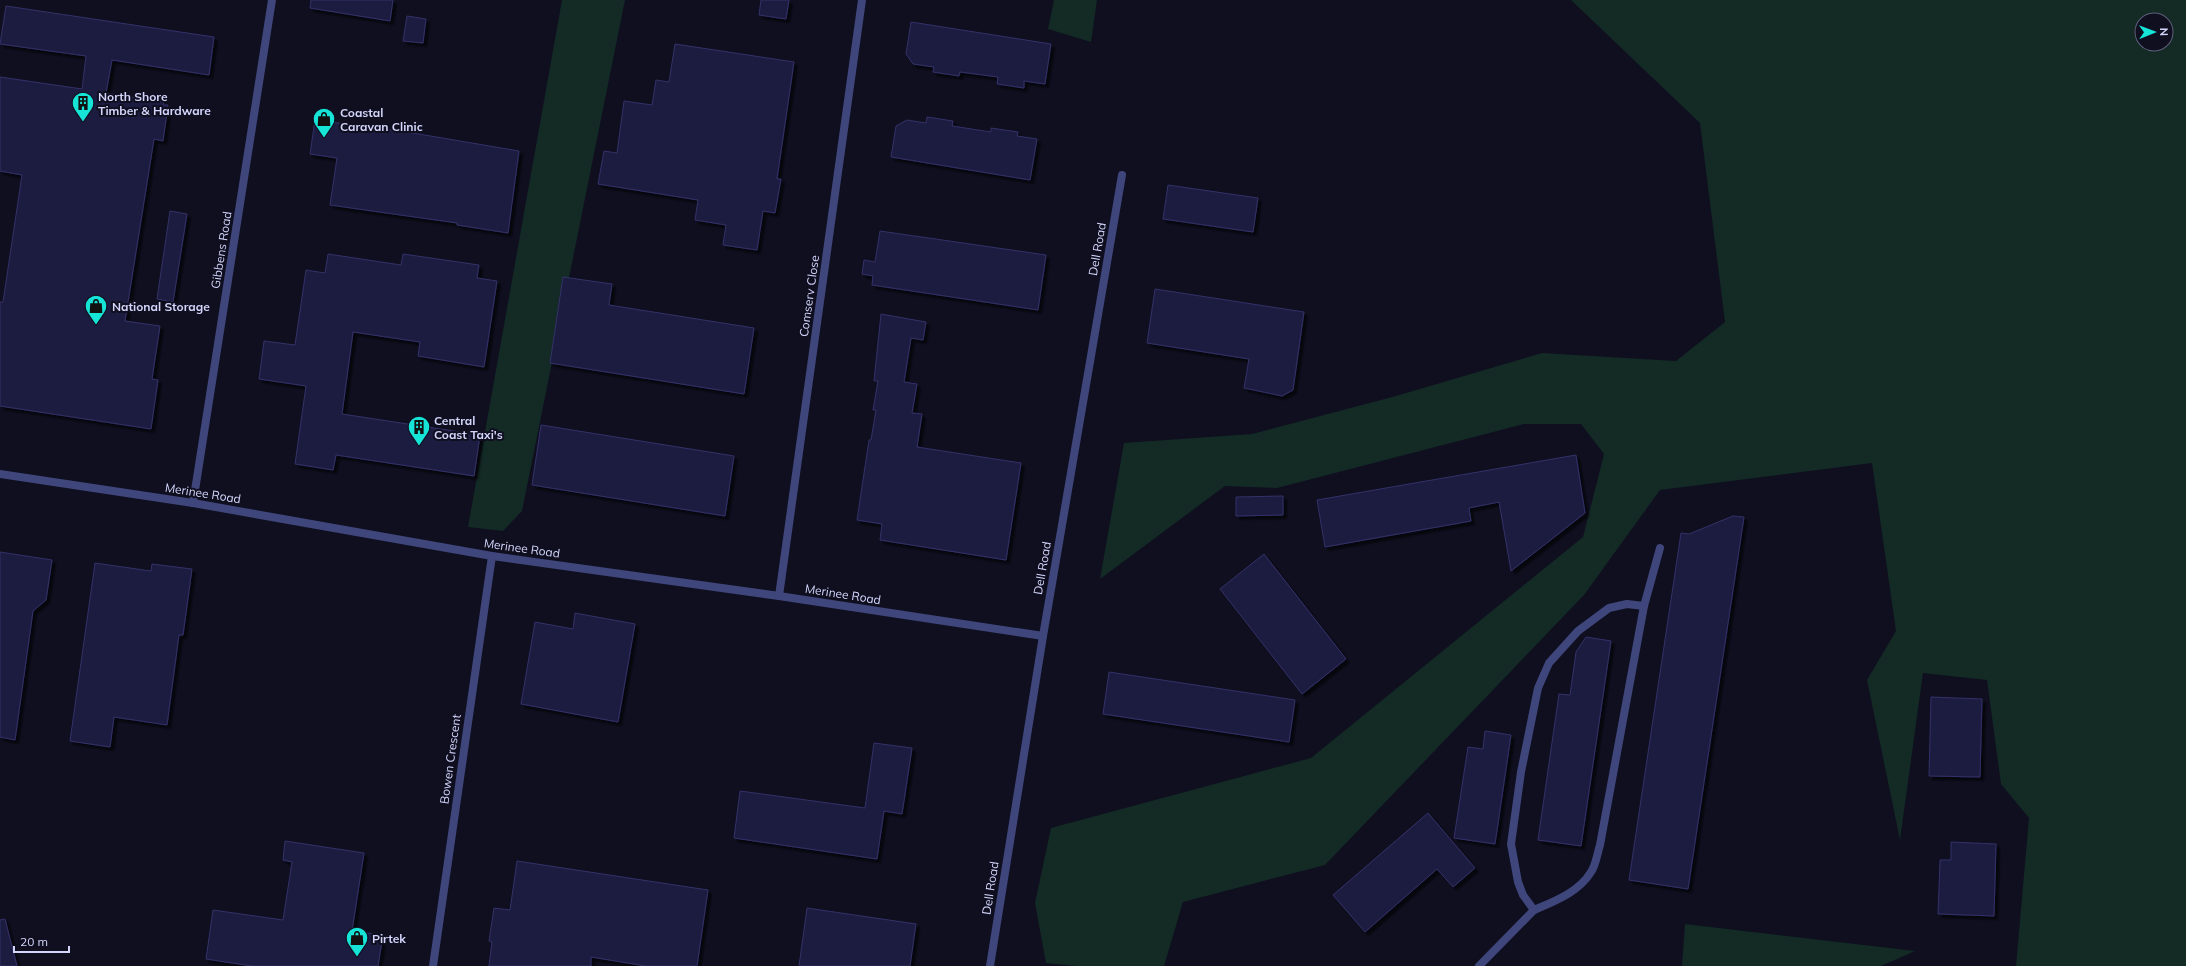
<svg xmlns="http://www.w3.org/2000/svg" width="2186" height="966" viewBox="0 0 2186 966" font-family="Mulish,sans-serif">
	<style>
		.green { fill: #132a25; fill-rule: evenodd }
		.building { fill: #1f1d40; stroke: #333169; filter: url(#shadow) }
		.lines { fill: none; stroke-linecap: round; stroke-linejoin: round }
		.lane { stroke: #3f467b; stroke-width: 8 }
		.street { stroke: #3f467b; stroke-width: 8 }
		.labels { text-anchor: middle; dominant-baseline: central; stroke-width: 4; stroke-linejoin: round; paint-order: stroke }
		.poi-label { font-size: 12px; font-weight: bold; fill: #d3d5fb; stroke: #0f0f20; text-anchor: start }
		.street-label { font-size: 12px; fill: #d3d5fb; stroke: #0f0f20 }
	</style>
	<defs>
		<filter id="shadow"><feDropShadow dx="3.5" dy="3.5" stdDeviation="1" flood-color="#0009"/></filter>
	</defs>
	<rect width="100%" height="100%" fill="#0f0f20"/>
	<g class="green">
		<polygon points="562,0 625,0 522,511 503,531 468,527"/>
		<polygon points="1054,0 1097,0 1091,42 1048,29"/>
		<path d="M 1571,0 L 2186,0 L 2186,966 L 2016,966 L 2029,818 L 2001,784 L 1987,680 L 1923,673 L 1900,840 L 1867,680 L 1896,631 L 1872,463 L 1660,490 L 1584,595 L 1325,865 L 1183,902 L 1164,966 L 1076,966 L 1046,963 L 1035,903 L 1051,828 L 1311,758 L 1583,537 L 1604,454 L 1581,424 L 1524,424 L 1277,488 L 1225,486 L 1100,579 L 1124,443 L 1252,434 L 1396,396 L 1542,353 L 1676,361 L 1725,322 L 1700,123 ZM 2142,20 L 2166,20 L 2166,44 L 2142,44 Z"/>
		<polygon points="1685,924 1915,951 1881,966 1682,966"/>
	</g>
	<g class="building">
		<polygon points="311,0 393,0 390,21 310,8"/>
		<polygon points="761,0 789,0 786,19 759,15"/>
		<polygon points="6,6 214,37 209,75 112,60 106,93 164,102 163,105 168,105 163,141 154,139 125,321 160,326 152,379 158,380 151,429 0,406 0,302 3,302 22,175 0,171 0,77 82,89 86,56 0,44"/>
		<polygon points="407,16 426,19 423,43 403,41"/>
		<polygon points="911,22 1051,44 1045,84 1024,81 1024,88 997,84 998,77 960,72 959,76 933,72 934,67 913,64 906,54"/>
		<polygon points="675,44 794,62 777,179 781,179 775,213 763,211 757,250 723,245 726,225 695,220 698,200 598,184 604,151 617,153 624,101 652,105 656,80 669,82"/>
		<polygon points="927,117 953,121 952,126 991,132 991,128 1018,132 1017,136 1037,139 1030,180 891,157 896,126 907,120 926,123"/>
		<polygon points="315,120 407,132 519,151 508,233 457,225 457,223 330,205 337,158 310,154"/>
		<polygon points="1168,185 1258,198 1253,232 1163,219"/>
		<polygon points="170,211 187,214 173,302 157,299"/>
		<polygon points="880,231 1046,255 1038,310 872,285 873,276 862,274 864,260 875,262"/>
		<polygon points="328,254 401,265 403,254 479,265 477,278 497,281 484,367 418,356 420,342 353,332 342,414 480,435 474,476 336,455 333,470 295,464 306,386 259,379 264,341 295,345 306,270 325,273"/>
		<polygon points="563,277 612,284 609,305 754,328 744,394 550,363"/>
		<polygon points="1155,289 1304,312 1293,390 1282,396 1244,388 1249,359 1147,343"/>
		<polygon points="881,314 926,322 923,340 911,338 904,382 917,384 912,413 922,414 917,447 1021,463 1006,560 880,540 882,524 857,520 869,440 871,440 876,410 873,410 878,381 874,381"/>
		<polygon points="541,425 734,456 725,516 532,485"/>
		<polygon points="1576,455 1585,513 1511,571 1499,502 1469,508 1471,521 1325,547 1317,500"/>
		<polygon points="1283,496 1283,515 1236,516 1236,497"/>
		<polygon points="1733,516 1744,517 1688,889 1629,880 1681,533 1689,534"/>
		<polygon points="0,552 52,560 46,600 33,611 15,740 0,737"/>
		<polygon points="1264,554 1346,659 1302,694 1220,589"/>
		<polygon points="95,563 151,571 152,564 192,569 183,635 179,635 167,725 114,717 110,747 70,741"/>
		<polygon points="575,613 635,624 618,722 521,704 535,622 573,629"/>
		<polygon points="1586,637 1611,641 1581,846 1538,840 1559,694 1570,695 1576,652"/>
		<polygon points="1109,672 1295,700 1289,742 1103,714"/>
		<polygon points="1931,697 1982,699 1980,777 1929,776"/>
		<polygon points="1485,731 1511,735 1495,844 1454,838 1468,747 1483,749"/>
		<polygon points="874,743 912,748 902,814 884,811 877,859 734,838 740,791 865,808"/>
		<polygon points="1428,813 1475,868 1453,887 1437,869 1365,932 1333,895"/>
		<polygon points="285,841 364,853 352,931 383,935 378,966 252,966 206,959 213,910 283,920 292,862 283,860"/>
		<polygon points="1951,842 1996,844 1994,916 1938,914 1940,860 1951,860"/>
		<polygon points="517,861 708,890 697,966 646,966 591,957 591,966 489,966 492,942 489,941 494,908 510,910"/>
		<polygon points="807,908 916,924 910,966 799,966"/>
		<polygon points="5,919 17,966 0,966 0,920"/>
	</g>
	<g class="lines">
		<g class="lane">
			<path d="M 1627,604 L 1644,606 L 1600,845 C 1597,854 1596,865 1591,872 C 1579,892 1555,901 1534,910 L 1523,895 L 1518,882 L 1511,844 L 1521,772 L 1538,688 L 1549,663 L 1578,631 L 1609,608 Z"/>
			<polyline points="1644,606 1660,548"/>
		</g>
		<g class="street">
			<polyline points="0,474 193,503 492,556 779,596 1043,636"/>
			<polyline points="193,503 272,0"/>
			<polyline points="779,596 862,0"/>
			<polyline points="433,966 492,556"/>
			<polyline points="990,966 1043,636 1122,175"/>
			<polyline points="1479,966 1534,910"/>
		</g>
	</g>
	<defs>
		<g id="building-pin" transform="scale(1.15)"><path d="M0 17L-7.5 6A9.5 9.5 0 1 1 7.5 6Z" fill="#16e4d7" stroke="#0f0f20"/><path d="M-4-6H4V6H1V3H-1V6H-4ZM-2.5-4.3h1.7v1.8h-1.7ZM.8-4.3h1.7v1.8H.8ZM-2.5-1h1.7V.8h-1.7ZM.8-1h1.7V.8H.8Z" fill="#111"/></g>
		<g id="shop-pin" transform="scale(1.15)"><path d="M0 17L-7.5 6A9.5 9.5 0 1 1 7.5 6Z" fill="#16e4d7" stroke="#0f0f20"/><path d="M-5-2.5h2.3a2.7 3.5 0 0 1 5.4 0H5L5.5 6h-11ZM-1.5-2.5h3a1.5 2.3 0 0 0-3 0Z" fill="#111"/></g>
	</defs>
	<g fill-rule="evenodd">
		<use href="#building-pin" x="83" y="103"/>
		<use href="#shop-pin" x="324" y="119"/>
		<use href="#shop-pin" x="96" y="306"/>
		<use href="#building-pin" x="419" y="427"/>
		<use href="#shop-pin" x="357" y="938"/>
	</g>
	<g class="labels">
		<g class="poi-label">
			<text x="98" y="96">North Shore<tspan x="98" dy="14">Timber &amp; Hardware</tspan></text>
			<text x="340" y="112">Coastal<tspan x="340" dy="14">Caravan Clinic</tspan></text>
			<text x="112" y="306">National Storage</text>
			<text x="434" y="420">Central<tspan x="434" dy="14">Coast Taxi's</tspan></text>
			<text x="372" y="938">Pirtek</text>
		</g>
		<g class="street-label">
			<text transform="translate(1097 249) rotate(-80)">Dell Road</text>
			<text transform="translate(221 250) rotate(-81)">Gibbens Road</text>
			<text transform="translate(809 296) rotate(-82)">Comserv Close</text>
			<text transform="translate(203 493) rotate(9)">Merinee Road</text>
			<text transform="translate(522 548) rotate(8)">Merinee Road</text>
			<text transform="translate(1042 568) rotate(-80)">Dell Road</text>
			<text transform="translate(843 594) rotate(9)">Merinee Road</text>
			<text transform="translate(450 759) rotate(-82)">Bowen Crescent</text>
			<text transform="translate(990 888) rotate(-81)">Dell Road</text>
		</g>
	</g>
	<g transform="translate(2154 32) rotate(89)"><circle r="19" fill="#0f0f20" stroke="#5d5e78"/>
	<path d="M0-3L7 15L0 10L-7 15Z" fill="#16e4d7"/>
	<text y="-6" font-size="11" font-weight="bold" text-anchor="middle" fill="#d3d5fb">N</text>
	</g>
	<path d="M14 946v6h55v-6" fill="none" stroke="#d3d5fb" stroke-width="2"/>
	<text x="20" y="946" font-size="12" fill="#d3d5fb" stroke="#0f0f20" stroke-width="3" paint-order="stroke">20 m</text>
</svg>
